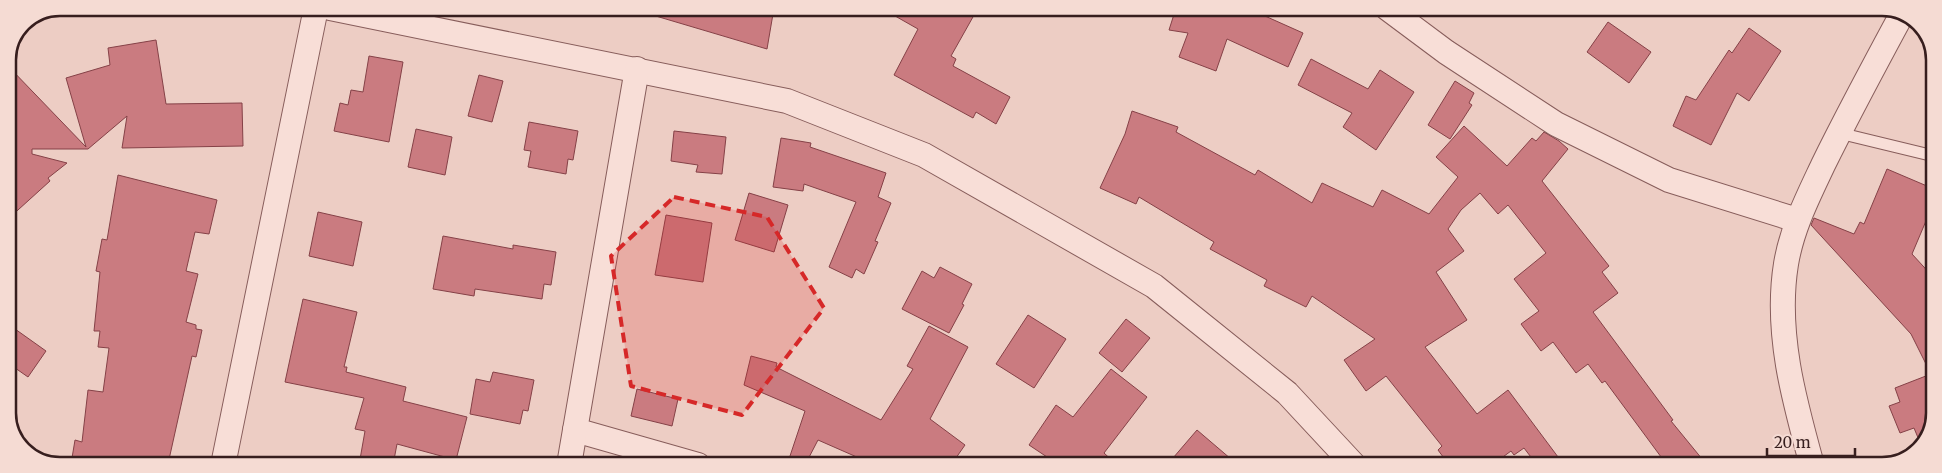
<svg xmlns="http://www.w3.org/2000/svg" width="1942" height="473" viewBox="0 0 1942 473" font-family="Merriweather,serif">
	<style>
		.building { fill: #ca7b80; stroke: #854147 }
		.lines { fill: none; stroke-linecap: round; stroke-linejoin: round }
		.lane-casing { stroke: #875d5b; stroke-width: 13 }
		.street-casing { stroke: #875d5b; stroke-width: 26 }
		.lane { stroke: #f8ded7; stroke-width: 11 }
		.street { stroke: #f8ded7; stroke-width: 24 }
		.marked { fill: #d62828; fill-opacity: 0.2; stroke: #d62828; stroke-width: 4; stroke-dasharray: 10 6; stroke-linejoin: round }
		.rim { fill: none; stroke: #371e1e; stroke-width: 2.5 }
	</style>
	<rect width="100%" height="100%" fill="#edcdc4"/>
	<g class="building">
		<polygon points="650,8 774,8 767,49 649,14"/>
		<polygon points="881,8 978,8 951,56 956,59 953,66 1010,97 996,124 976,112 973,118 894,75 918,29"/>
		<polygon points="1176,8 1247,8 1303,33 1288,67 1227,39 1216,71 1179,57 1188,33 1169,30"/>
		<polygon points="1608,22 1651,52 1629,83 1587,52"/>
		<polygon points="1749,28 1781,51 1749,101 1737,93 1711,145 1673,126 1686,96 1696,100 1729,50 1732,53"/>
		<polygon points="156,40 166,104 242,103 243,146 122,148 127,116 88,149 32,149 32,154 67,163 48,178 50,181 8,219 8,66 86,147 66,78 110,65 108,48"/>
		<polygon points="369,56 403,62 389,142 334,131 340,103 348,105 351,90 363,92"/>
		<polygon points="1311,59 1368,89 1380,70 1414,92 1376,150 1343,127 1352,113 1298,85"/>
		<polygon points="479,75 503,81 492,122 468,116"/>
		<polygon points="1455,81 1474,93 1469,103 1472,105 1450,139 1428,125"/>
		<polygon points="1132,111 1178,127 1176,132 1255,175 1258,170 1312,203 1322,183 1373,207 1382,190 1429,214 1458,177 1436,157 1464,126 1507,166 1532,138 1536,141 1544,132 1559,141 1568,149 1542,181 1609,266 1602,272 1618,293 1593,312 1673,420 1671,421 1707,465 1667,465 1605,381 1602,383 1588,364 1576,373 1553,342 1541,351 1521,324 1539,311 1514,279 1546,253 1508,205 1498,214 1480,193 1461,210 1448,229 1464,251 1436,272 1467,320 1425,347 1477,414 1508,390 1564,465 1537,465 1524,448 1514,455 1511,451 1492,465 1449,465 1438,450 1442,446 1386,376 1366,391 1344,360 1375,339 1312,296 1306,307 1264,286 1267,280 1210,249 1214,242 1139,197 1136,204 1100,188 1125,134"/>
		<polygon points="529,122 578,131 573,160 568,159 566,174 528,167 531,151 524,150"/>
		<polygon points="416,129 452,137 445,175 408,167"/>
		<polygon points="674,131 726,137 722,174 696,172 698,165 671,161"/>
		<polygon points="781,138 811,143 810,147 886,173 878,197 891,203 875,241 878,242 864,274 856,269 852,278 829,267 856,202 804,184 803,191 773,187"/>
		<polygon points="1887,169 1934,189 1934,202 1912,254 1934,278 1933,423 1921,445 1914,428 1900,433 1889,406 1900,402 1895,388 1931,374 1911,334 1811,225 1814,218 1854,234 1860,222 1864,224"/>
		<polygon points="118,175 217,200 209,234 195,232 186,271 198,274 186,322 196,325 196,329 202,330 196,357 192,356 168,464 71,464 75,440 82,442 88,390 103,392 109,348 98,347 100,331 94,331 100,272 96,271 102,239 107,240"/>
		<polygon points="749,193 788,205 774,252 735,240"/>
		<polygon points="318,212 362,222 353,266 309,256"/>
		<polygon points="666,215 712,223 703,282 655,275"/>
		<polygon points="443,236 513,249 513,245 556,252 551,285 544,284 542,299 475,289 474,296 433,289"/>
		<polygon points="940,267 972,284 962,304 964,305 949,333 902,309 922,271 934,278"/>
		<polygon points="303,299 357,312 344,367 347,367 346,372 406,387 403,401 467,417 456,460 397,444 393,465 359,465 365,431 355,429 364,398 285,382"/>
		<polygon points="1028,315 1066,339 1034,388 996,364"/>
		<polygon points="1126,319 1150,338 1122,372 1099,353"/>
		<polygon points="8,324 46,351 28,377 8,363"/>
		<polygon points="929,326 968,347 930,419 965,445 951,465 875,465 818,440 805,465 787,465 805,411 744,385 751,356 777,363 776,367 881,420 913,369 907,366"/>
		<polygon points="1111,369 1147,397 1104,453 1117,465 1059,465 1029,445 1056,405 1073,417"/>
		<polygon points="493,372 534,380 528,411 523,410 520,424 470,414 476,379 490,382"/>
		<polygon points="637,389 678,399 672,426 631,416"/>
		<polygon points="1197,430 1238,465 1167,465"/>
	</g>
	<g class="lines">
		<g class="lane-casing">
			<polyline id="lane" points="1839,133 1934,156"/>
		</g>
		<g class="street-casing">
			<g id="street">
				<polyline points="330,8 787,101 924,155 1154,286 1287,393 1354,465"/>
				<polyline points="1387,8 1446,52 1556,124 1669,180 1797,220"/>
				<polyline points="575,430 698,465"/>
				<polyline points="223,465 316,8"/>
				<polyline points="569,465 637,69"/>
				<path d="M 1812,465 C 1794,400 1775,332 1786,264 C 1792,228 1808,197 1823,165 C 1848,114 1875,64 1902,14"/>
			</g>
		</g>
		<use href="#lane" class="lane"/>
		<use href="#street" class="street"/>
	</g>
	<path class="marked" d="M 674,197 L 767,217 L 824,308 L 742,415 L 631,386 L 611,256 Z"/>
	<path d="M0 0H1942V473H0ZM60 16H1882A44 44 0 0 1 1926 60V413A44 44 0 0 1 1882 457H60A44 44 0 0 1 16 413V60A44 44 0 0 1 60 16Z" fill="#f5dbd3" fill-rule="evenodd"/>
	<path class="rim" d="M60 16H1882A44 44 0 0 1 1926 60V413A44 44 0 0 1 1882 457H60A44 44 0 0 1 16 413V60A44 44 0 0 1 60 16Z"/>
	<path d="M1767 448v8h88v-8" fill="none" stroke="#371e1e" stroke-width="2.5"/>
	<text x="1774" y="448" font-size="15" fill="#371e1e" stroke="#f5dbd3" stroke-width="4" paint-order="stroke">20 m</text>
</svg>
